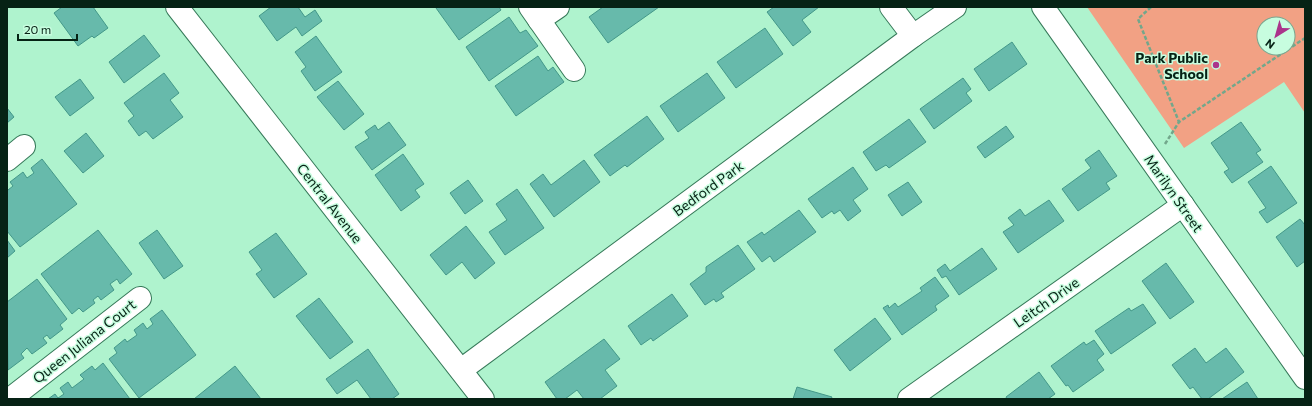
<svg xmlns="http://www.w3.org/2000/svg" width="1312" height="406" viewBox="0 0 1312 406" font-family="Commissioner,sans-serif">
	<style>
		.green { fill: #f2a184; fill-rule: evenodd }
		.building { fill: #67baab; stroke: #439889 }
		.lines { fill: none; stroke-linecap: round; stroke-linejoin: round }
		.minor-casing { stroke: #377a5a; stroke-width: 24 }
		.path { stroke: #72a78b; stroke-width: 2.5; stroke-dasharray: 4 2; stroke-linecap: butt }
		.minor { stroke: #fff; stroke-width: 22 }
		.poi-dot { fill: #ab348b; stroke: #c7fddf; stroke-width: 1.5 }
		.labels { text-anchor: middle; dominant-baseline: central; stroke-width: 3; stroke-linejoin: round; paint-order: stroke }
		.poi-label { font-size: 14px; font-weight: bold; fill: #062215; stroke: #c7fddf; text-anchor: end }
		.street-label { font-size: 14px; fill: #062215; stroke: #c7fddf }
	</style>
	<rect width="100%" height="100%" fill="#aff3ce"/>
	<path class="green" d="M 1087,7 L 1305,7 L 1305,113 L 1284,82 L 1184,148 ZM 1264,24 L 1288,24 L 1288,48 L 1264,48 Z"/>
	<g class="building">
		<polygon points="62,7 93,7 108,28 94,38 92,36 78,46 54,13"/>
		<polygon points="271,7 298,7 305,17 315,10 322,21 302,36 296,27 277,41 259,16"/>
		<polygon points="438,7 499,7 501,10 459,40 436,8"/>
		<polygon points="603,7 659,7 608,43 589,17"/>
		<polygon points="774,7 819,7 802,20 811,32 793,46 767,12"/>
		<polygon points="509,17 520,33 526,30 538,46 489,81 466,47"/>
		<polygon points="765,28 783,54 736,88 717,62"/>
		<polygon points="144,35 160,56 124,83 109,62"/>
		<polygon points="316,36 342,72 315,91 301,71 306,67 295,52"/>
		<polygon points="1012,42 1027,64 989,91 974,69"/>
		<polygon points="538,56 548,71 553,67 564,82 516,116 495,86"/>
		<polygon points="164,73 179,93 170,100 183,117 153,139 146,131 139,136 128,121 134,116 124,103"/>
		<polygon points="707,73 725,98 678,132 660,106"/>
		<polygon points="963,78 971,89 966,93 972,101 934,129 920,109"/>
		<polygon points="80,79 94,98 70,116 55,97"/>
		<polygon points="338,81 364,114 344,130 317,97"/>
		<polygon points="7,108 14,117 7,123"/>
		<polygon points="647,116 664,139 627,167 625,165 610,176 594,155"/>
		<polygon points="909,119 926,142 889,168 886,165 876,171 863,152"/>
		<polygon points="389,122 406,145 372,170 355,147 369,138 365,132 375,125 378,130"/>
		<polygon points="1241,122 1261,150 1256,153 1263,162 1232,183 1224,172 1229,169 1211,143"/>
		<polygon points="1006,126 1014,137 985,158 977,147"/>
		<polygon points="86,133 104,156 83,173 64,151"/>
		<polygon points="1099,150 1117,176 1106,183 1110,189 1078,211 1062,189 1091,168 1085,160"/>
		<polygon points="403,154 424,184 415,190 420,197 401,211 375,175"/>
		<polygon points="42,159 77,204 20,247 7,231 7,189 8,190 13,186 10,182 23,172 27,178 34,173 31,168"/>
		<polygon points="584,160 600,182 554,217 530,184 543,174 551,185"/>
		<polygon points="1271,166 1297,203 1267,223 1259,212 1266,208 1248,182"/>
		<polygon points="853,167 868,189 853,200 861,211 848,221 840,210 834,214 832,211 822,218 808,199"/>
		<polygon points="468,180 483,201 465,214 450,193"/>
		<polygon points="908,182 922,202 902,216 888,195"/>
		<polygon points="517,189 544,228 505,255 489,232 507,220 496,204"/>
		<polygon points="1049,200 1064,221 1018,253 1003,232 1014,225 1008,218 1020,209 1025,216"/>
		<polygon points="799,210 816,232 774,262 770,256 762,262 747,242 762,232 764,235"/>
		<polygon points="1300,219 1305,225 1305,261 1297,267 1276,237"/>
		<polygon points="466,226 495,263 475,279 462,262 446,275 430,255"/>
		<polygon points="98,230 132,274 120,284 117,279 110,284 114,290 101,300 98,296 93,300 95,303 83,312 79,308 72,314 41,274"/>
		<polygon points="157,230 183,266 164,279 139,243"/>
		<polygon points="276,233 307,274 274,298 256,274 262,270 249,252"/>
		<polygon points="7,240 15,251 7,258"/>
		<polygon points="738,245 755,269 721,293 724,297 716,302 714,299 705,305 690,284 706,272 706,267"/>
		<polygon points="982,248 997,269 959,295 946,276 942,278 937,270 945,264 950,271"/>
		<polygon points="1166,263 1194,302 1170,319 1142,281"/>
		<polygon points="935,277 949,296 935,306 937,310 902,335 883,308 888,305 889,308 895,303 898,307 922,291 920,288"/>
		<polygon points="37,279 67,319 60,325 63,329 50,339 47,335 43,338 47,343 32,354 27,348 21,354 24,358 8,370 7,302"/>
		<polygon points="672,294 688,316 653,341 651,338 641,345 628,326"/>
		<polygon points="319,298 353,342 330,359 296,316"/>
		<polygon points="1143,304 1156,323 1111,354 1095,331 1129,308 1131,311"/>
		<polygon points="162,310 196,355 139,398 109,359 117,353 114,348 125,339 127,342 137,335 134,330 143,323 147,329 153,324 150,319"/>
		<polygon points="875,318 891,339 850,371 834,350"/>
		<polygon points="604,339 620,359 605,370 617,386 600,399 584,399 577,390 565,399 557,399 545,382"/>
		<polygon points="1094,340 1104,354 1097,360 1104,370 1073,392 1068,385 1066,386 1051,366 1084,342 1086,345"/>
		<polygon points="1195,348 1206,363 1226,348 1244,372 1208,399 1202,399 1193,387 1190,389 1172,365"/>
		<polygon points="368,349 399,394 392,399 371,399 357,380 337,394 326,379"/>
		<polygon points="103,363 130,399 48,399 55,394 58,398 64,394 60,388 68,382 72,388 84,379 80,375 92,366 95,370"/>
		<polygon points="235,366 261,399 194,399"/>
		<polygon points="1039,372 1055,394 1048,399 1007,399 1006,397"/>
		<polygon points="1247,382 1258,399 1222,399"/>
		<polygon points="797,387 832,397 831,399 793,399"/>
	</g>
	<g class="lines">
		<g class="minor-casing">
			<g id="minor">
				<polyline points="177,7 483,399"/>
				<polyline points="530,7 574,70"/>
				<polyline points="891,7 913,36"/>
				<polyline points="1043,7 1305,378"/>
				<polyline points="539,20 558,7"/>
				<polyline points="7,160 24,146"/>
				<polyline points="461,370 913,36 955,7"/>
				<polyline points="10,399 140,298"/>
				<polyline points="909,399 1183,205"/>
			</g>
		</g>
		<g class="path">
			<polyline points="1151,7 1138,19 1179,122"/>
			<polyline points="1165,144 1179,122 1305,38"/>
		</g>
		<use href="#minor" class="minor"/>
	</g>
	<circle class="poi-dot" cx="1216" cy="65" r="4"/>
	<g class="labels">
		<g class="poi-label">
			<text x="1208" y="57">Park Public<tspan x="1208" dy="16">School</tspan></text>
		</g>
		<g class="street-label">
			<text transform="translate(708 188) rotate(-36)">Bedford Park</text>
			<text transform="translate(1174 193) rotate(55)">Marilyn Street</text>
			<text transform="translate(330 203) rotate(52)">Central Avenue</text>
			<text transform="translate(1046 302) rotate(-35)">Leitch Drive</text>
			<text transform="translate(84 341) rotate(-38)">Queen Juliana Court</text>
		</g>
	</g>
	<rect width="1312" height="406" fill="none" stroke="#062215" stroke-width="16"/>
	<g transform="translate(1276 36) rotate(217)"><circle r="19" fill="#c7fddf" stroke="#7aa58e"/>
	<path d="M0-3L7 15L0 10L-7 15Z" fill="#ab348b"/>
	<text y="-6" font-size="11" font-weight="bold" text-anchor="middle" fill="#062215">N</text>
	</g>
	<path d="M18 34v6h59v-6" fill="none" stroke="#062215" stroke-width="2"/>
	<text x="24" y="34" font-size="12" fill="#062215" stroke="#c7fddf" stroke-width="3" paint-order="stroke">20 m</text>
</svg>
